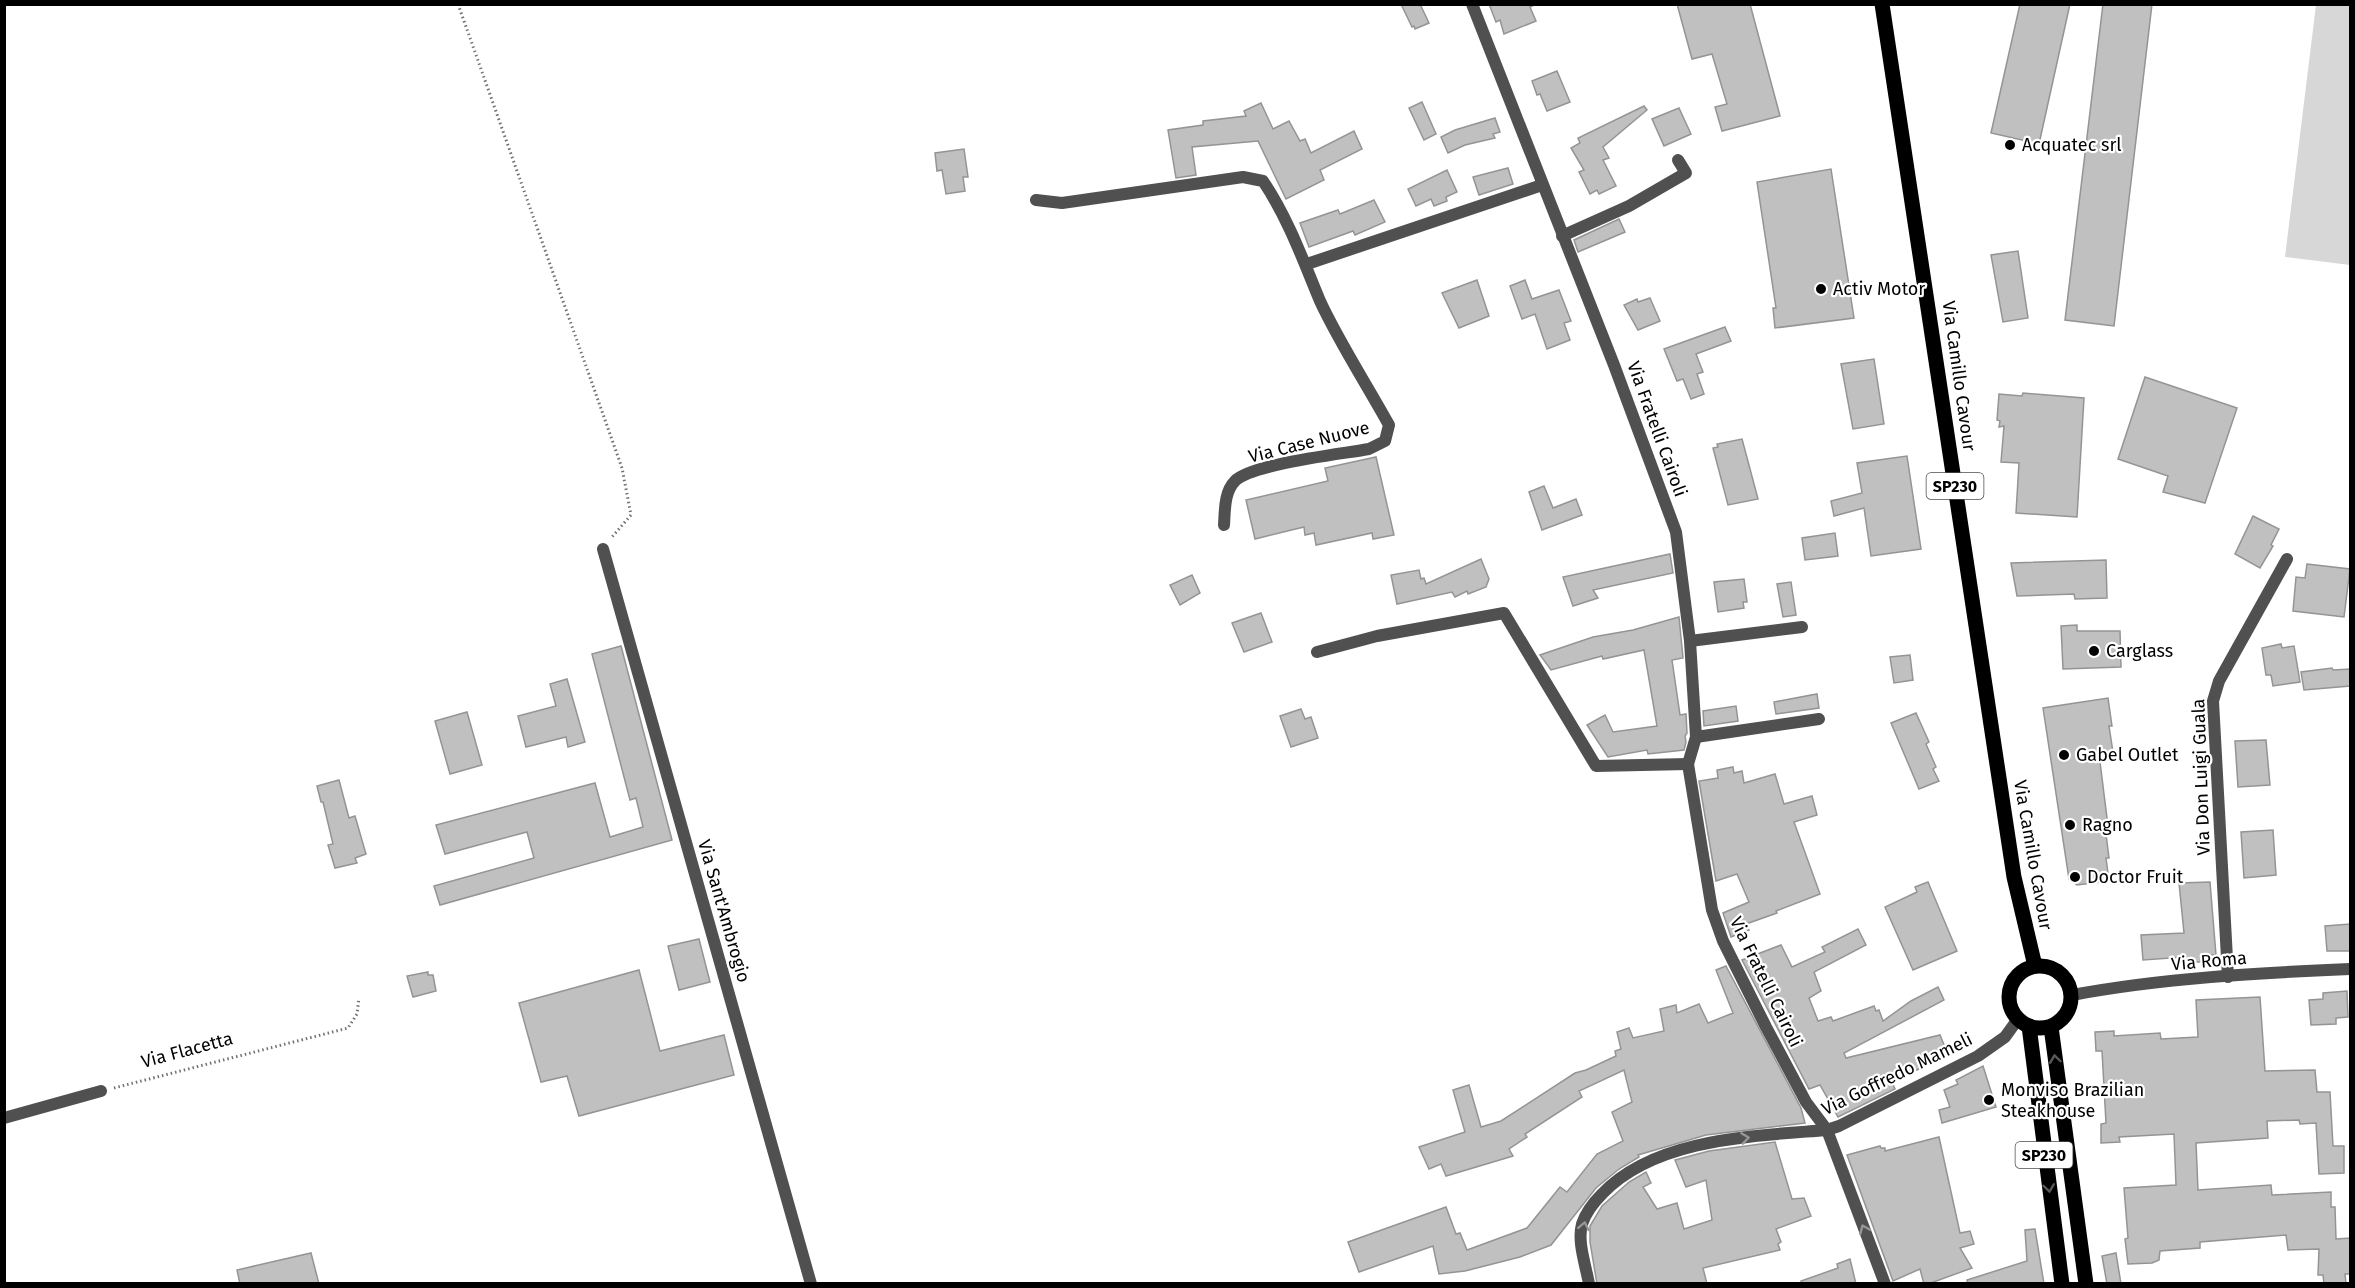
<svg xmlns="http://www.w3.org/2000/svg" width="2355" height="1288" viewBox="0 0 2355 1288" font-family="'Fira Sans',sans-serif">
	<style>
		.green { fill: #d7d7d7 }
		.building { fill: #c0c0c0; stroke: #949494; stroke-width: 1.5 }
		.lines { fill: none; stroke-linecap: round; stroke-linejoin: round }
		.path { stroke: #727272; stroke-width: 3; stroke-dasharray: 1.5 3; stroke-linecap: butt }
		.street { stroke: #505050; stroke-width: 12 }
		.primary { stroke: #000; stroke-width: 15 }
		.oneway { stroke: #595959 }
		.oneway2 { stroke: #969696 }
		.poi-dot { fill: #000; stroke: #fff; stroke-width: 2 }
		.labels { text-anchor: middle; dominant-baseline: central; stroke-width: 4.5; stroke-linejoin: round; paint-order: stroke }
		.shield { fill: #fff; stroke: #4c4c4c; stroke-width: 1.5 }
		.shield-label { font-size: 16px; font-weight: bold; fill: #000 }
		.poi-label { font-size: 18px; fill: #000; stroke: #fff; text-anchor: start }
		.street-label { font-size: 18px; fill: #000; stroke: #fff }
	</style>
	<rect width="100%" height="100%" fill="#fff"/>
	<polygon class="green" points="2316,5 2350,5 2350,265 2285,257"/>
	<g class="building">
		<polygon points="1401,4 1420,4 1429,23 1415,29 1414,26 1412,27"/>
		<polygon points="1489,4 1536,4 1530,7 1536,21 1504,34 1500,20 1496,22"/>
		<polygon points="1677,4 1750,4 1780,116 1722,131 1715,107 1727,104 1712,54 1692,59"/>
		<polygon points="2020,4 2070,4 2039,144 1991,133"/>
		<polygon points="2103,4 2152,4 2114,326 2065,320"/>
		<polygon points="1557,71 1570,102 1547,111 1540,94 1537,95 1532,81"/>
		<polygon points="1422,102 1436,134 1424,140 1409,108"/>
		<polygon points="1261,103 1273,129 1289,121 1300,141 1305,139 1311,153 1354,131 1362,149 1320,170 1324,180 1286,199 1258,141 1192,147 1196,175 1176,178 1168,130 1203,125 1203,121 1246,116 1244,111"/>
		<polygon points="1644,106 1647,110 1603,147 1609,158 1603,160 1616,186 1599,194 1597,190 1590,194 1579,172 1584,170 1571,148 1580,143 1578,138"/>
		<polygon points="1679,108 1691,134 1664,146 1652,119"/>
		<polygon points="1495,118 1500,132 1493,134 1495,138 1465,145 1448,153 1441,137 1455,130"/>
		<polygon points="964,149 968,177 963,177 965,191 946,194 942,170 937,171 935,153"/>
		<polygon points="1508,168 1513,184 1479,195 1473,177"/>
		<polygon points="1831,169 1854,318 1775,328 1773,308 1776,308 1757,182"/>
		<polygon points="1447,170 1457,192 1446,197 1447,201 1434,206 1431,199 1416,206 1408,189"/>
		<polygon points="1374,200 1385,222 1355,235 1353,231 1309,247 1300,223 1338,210 1340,214"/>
		<polygon points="1619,219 1625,232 1578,252 1574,240"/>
		<polygon points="2018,251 2028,318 2003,322 1991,255"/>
		<polygon points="1477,280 1489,316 1459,328 1442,293"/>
		<polygon points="1525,280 1532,299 1559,290 1571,321 1564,323 1570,340 1547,349 1535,314 1522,319 1510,286"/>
		<polygon points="1650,298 1660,321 1638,330 1624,305 1637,299 1638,302"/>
		<polygon points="1725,327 1731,341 1696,354 1703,372 1697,374 1704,394 1691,399 1683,379 1677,381 1664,349"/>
		<polygon points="1874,359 1884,424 1853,429 1841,364"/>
		<polygon points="2145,377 2237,408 2205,503 2163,492 2168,476 2118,459"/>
		<polygon points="2023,393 2084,398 2077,517 2016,513 2019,463 2001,462 2004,426 1999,427 2000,421 1997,420 1999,394 2022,396"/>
		<polygon points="1742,439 1758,499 1728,505 1713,448 1718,447 1717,444"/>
		<polygon points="1907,456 1921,549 1871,556 1864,508 1834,516 1831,501 1862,493 1857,463"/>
		<polygon points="1376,457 1394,535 1373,539 1372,533 1316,545 1314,533 1305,535 1304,527 1255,539 1246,500 1328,481 1325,468"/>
		<polygon points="1544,486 1553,508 1576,499 1582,515 1542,530 1529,492"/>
		<polygon points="2253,516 2279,529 2271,545 2273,546 2260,568 2235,554"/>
		<polygon points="1835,533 1838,556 1805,560 1802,538"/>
		<polygon points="1670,554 1673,573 1593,590 1598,598 1573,606 1563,577"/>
		<polygon points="1481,559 1489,579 1486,587 1468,594 1467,591 1455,597 1452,592 1397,604 1391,575 1419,570 1421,579 1424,578 1426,584"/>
		<polygon points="2106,560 2107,598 2075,599 2074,594 2017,596 2011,563"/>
		<polygon points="2307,564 2350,569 2344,617 2293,611 2296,577 2305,578"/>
		<polygon points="1192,575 1200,593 1180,605 1170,585"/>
		<polygon points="1744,579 1747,602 1743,602 1744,608 1718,612 1714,582"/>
		<polygon points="1791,582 1796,615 1783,617 1777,584"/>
		<polygon points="1261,613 1272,642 1244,652 1232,623"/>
		<polygon points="1679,617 1683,658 1672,660 1680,715 1686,714 1687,733 1685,736 1686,742 1684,750 1648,754 1647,750 1608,757 1587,725 1605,715 1613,732 1657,726 1644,650 1603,659 1602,656 1551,670 1540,655 1593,637 1633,630"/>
		<polygon points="2077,625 2077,631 2120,631 2121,667 2063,669 2061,626"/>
		<polygon points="2281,644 2282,648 2294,646 2300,682 2273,686 2271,675 2266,675 2262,648"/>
		<polygon points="621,646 672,840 440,905 434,886 534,858 527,832 445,854 436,825 595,783 610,837 643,827 636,798 630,800 592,654"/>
		<polygon points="1910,655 1913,680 1894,683 1890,657"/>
		<polygon points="2332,668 2333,670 2350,669 2350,686 2304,690 2301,672"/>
		<polygon points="567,679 585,742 568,747 566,737 526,747 518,716 556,706 550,684"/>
		<polygon points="1817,694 1819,708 1776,714 1774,702"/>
		<polygon points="2108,698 2112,726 2109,726 2113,752 2099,754 2109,834 2106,834 2109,858 2106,858 2109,881 2077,885 2069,879 2043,708"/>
		<polygon points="1736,706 1738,721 1704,726 1703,711"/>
		<polygon points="1301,709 1305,719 1311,717 1318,738 1291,747 1280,716"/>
		<polygon points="467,712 482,765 450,774 435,721"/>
		<polygon points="1916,713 1929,742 1926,744 1936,767 1933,769 1939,781 1919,789 1891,723"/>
		<polygon points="2266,740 2270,785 2238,787 2235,741"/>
		<polygon points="1733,767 1734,773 1742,771 1744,783 1775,774 1784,804 1812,796 1817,815 1794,822 1820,894 1776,911 1777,913 1746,924 1749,930 1731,937 1723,913 1749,902 1737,874 1716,881 1699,781 1718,778 1717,770"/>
		<polygon points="339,780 349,818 355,816 366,854 355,858 357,863 335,868 328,845 333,844 323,802 321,802 317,786"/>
		<polygon points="2273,830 2276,875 2244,878 2241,832"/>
		<polygon points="1928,882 1957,951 1913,970 1885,907 1917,892 1915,887"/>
		<polygon points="2210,882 2216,955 2210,955 2210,961 2186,963 2185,957 2143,960 2141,935 2184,933 2179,883"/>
		<polygon points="2350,924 2350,951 2327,951 2325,926"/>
		<polygon points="1858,929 1866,945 1814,972 1821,991 1809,998 1818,1021 1831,1017 1833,1021 1874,1006 1876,1011 1879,1010 1883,1021 1911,1001 1938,987 1944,1000 1844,1053 1846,1058 1940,1035 1948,1055 1892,1082 1895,1089 1838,1117 1820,1085 1809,1089 1742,960 1781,945 1792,967 1825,952 1822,947"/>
		<polygon points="699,939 710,982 679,990 668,946"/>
		<polygon points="1726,966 1801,1108 1805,1123 1706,1135 1638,1155 1639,1157 1619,1169 1596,1188 1551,1245 1520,1257 1465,1271 1439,1274 1433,1246 1359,1272 1348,1242 1446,1207 1456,1234 1460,1233 1467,1250 1527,1228 1560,1187 1567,1192 1597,1154 1623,1141 1612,1112 1632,1102 1624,1070 1579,1091 1582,1097 1525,1134 1527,1137 1509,1149 1513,1156 1446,1176 1441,1164 1429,1169 1419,1147 1465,1132 1453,1090 1469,1085 1481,1127 1501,1121 1575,1073 1586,1070 1616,1056 1615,1051 1621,1049 1617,1032 1629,1028 1633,1038 1664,1031 1660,1009 1676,1005 1677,1013 1699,1004 1708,1023 1733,1013 1716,970"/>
		<polygon points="639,970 660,1051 724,1035 734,1075 579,1116 567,1076 541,1082 519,1003"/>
		<polygon points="428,972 428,975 433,975 436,991 413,997 407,976"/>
		<polygon points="2347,991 2348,1017 2336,1018 2336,1024 2311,1025 2309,1000 2323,999 2323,993"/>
		<polygon points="2260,997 2265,1071 2315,1070 2317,1092 2330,1092 2333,1146 2344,1146 2344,1173 2319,1174 2316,1123 2300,1124 2299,1120 2267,1121 2268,1138 2196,1143 2198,1190 2271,1185 2272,1195 2331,1192 2331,1207 2335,1207 2336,1239 2350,1238 2350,1274 2345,1274 2346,1284 2324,1284 2323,1275 2318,1275 2319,1249 2288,1250 2286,1235 2200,1242 2200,1248 2160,1251 2159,1260 2152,1263 2128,1264 2125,1239 2128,1238 2124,1188 2176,1185 2174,1134 2119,1137 2120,1142 2101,1143 2101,1124 2106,1123 2102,1051 2096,1051 2095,1032 2114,1031 2114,1036 2160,1033 2161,1039 2198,1037 2196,1000"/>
		<polygon points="1983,1066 1996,1107 1942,1123 1939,1110 1950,1107 1944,1090 1958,1084 1956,1080"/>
		<polygon points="1939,1137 1960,1233 1970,1231 1974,1244 1960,1248 1972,1268 1928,1284 1924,1284 1920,1269 1893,1281 1847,1155 1880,1146 1881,1148 1885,1148 1885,1151"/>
		<polygon points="1775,1142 1792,1199 1804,1198 1811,1216 1776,1229 1781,1242 1778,1244 1780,1250 1703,1268 1707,1284 1597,1284 1590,1242 1590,1226 1602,1206 1629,1182 1646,1172 1651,1183 1643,1187 1657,1209 1677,1203 1684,1229 1712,1220 1706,1180 1686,1187 1675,1160 1709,1151"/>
		<polygon points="2035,1229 2044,1284 1968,1284 1967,1280 2027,1261 2025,1230"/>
		<polygon points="311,1253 319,1284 240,1284 237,1270"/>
		<polygon points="2116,1253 2121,1284 2107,1284 2102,1256"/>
		<polygon points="1850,1259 1856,1284 1801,1284 1801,1281 1838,1268 1837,1264"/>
	</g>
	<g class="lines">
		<g class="path">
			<polyline points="458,4 622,468 631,515 612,537"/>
			<polyline points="114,1088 348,1028 357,1014 359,998"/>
		</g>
		<g class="street">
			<polyline points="1472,4 1614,365 1676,532 1690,641 1696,737 1688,764 1712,910 1723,941 1766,1027 1806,1102 1827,1130 1885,1284"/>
			<path d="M 1036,200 L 1062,203 L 1243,177 L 1263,181 C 1288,218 1303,260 1320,301 C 1339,342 1367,385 1389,425 L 1385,441 L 1369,449 C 1342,454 1251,464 1235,481 C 1224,492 1225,511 1224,525"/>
			<polyline points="1562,236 1629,206 1686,173 1678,160"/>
			<polyline points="1307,264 1542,185"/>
			<polyline points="603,549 811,1284"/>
			<polyline points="1690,641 1802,627"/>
			<polyline points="1317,652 1377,636 1504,613 1596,766 1688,764"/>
			<polyline points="1696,737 1819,719"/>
			<polyline points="2228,977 2213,701 2219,681 2287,559"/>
			<path d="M 2072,995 C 2163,978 2258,973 2350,969"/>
			<polyline points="4,1118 101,1091"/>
			<path d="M 1589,1284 C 1586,1266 1577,1242 1582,1224 C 1586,1212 1593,1203 1602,1194 C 1655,1138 1754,1136 1827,1130 L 1839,1126 L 1978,1056 L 2005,1037 L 2018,1019"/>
		</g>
		<g class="primary">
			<polyline points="1882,4 2014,877 2035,966"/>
			<circle cx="2040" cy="997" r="31"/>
			<polyline points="2029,1026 2062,1284"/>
			<polyline points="2051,1027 2086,1284"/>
		</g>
	</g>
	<defs><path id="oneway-chevron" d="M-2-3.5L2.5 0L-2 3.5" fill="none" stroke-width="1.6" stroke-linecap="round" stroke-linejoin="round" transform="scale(1.5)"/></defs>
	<g class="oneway">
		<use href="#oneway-chevron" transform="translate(2055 1059) rotate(-98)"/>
		<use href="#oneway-chevron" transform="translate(2049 1188) rotate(82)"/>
	</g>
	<g class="oneway2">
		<use href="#oneway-chevron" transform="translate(1745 1138) rotate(-8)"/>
		<use href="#oneway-chevron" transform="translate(1584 1226) rotate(-79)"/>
		<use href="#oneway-chevron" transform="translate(1864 1229) rotate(-113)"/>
	</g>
	<g class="poi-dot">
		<circle cx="2010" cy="145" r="6"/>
		<circle cx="1821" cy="289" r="6"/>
		<circle cx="2094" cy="651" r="6"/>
		<circle cx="2064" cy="755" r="6"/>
		<circle cx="2070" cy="825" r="6"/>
		<circle cx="2075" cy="877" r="6"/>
		<circle cx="1989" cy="1100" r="6"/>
	</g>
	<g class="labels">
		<g class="shield">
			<rect x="1926.5" y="473" width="57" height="26" rx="4.5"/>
			<rect x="2015.5" y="1142" width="57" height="26" rx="4.5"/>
		</g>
		<g class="shield-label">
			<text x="1955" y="486">SP230</text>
			<text x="2044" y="1155">SP230</text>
		</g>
		<g class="poi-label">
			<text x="2022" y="145">Acquatec srl</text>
			<text x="1833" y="289">Activ Motor</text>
			<text x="2106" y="651">Carglass</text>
			<text x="2076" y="755">Gabel Outlet</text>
			<text x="2082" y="825">Ragno</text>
			<text x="2087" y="877">Doctor Fruit</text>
			<text x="2001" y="1090">Monviso Brazilian<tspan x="2001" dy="21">Steakhouse</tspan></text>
		</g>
		<g class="street-label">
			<text transform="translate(1959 376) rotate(82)">Via Camillo Cavour</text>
			<text transform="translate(1657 429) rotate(70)">Via Fratelli Cairoli</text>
			<text transform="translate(1309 442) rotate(-14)">Via Case Nuove</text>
			<text transform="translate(2201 777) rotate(-92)">Via Don Luigi Guala</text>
			<text transform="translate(2033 855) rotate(80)">Via Camillo Cavour</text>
			<text transform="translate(724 911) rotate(74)">Via Sant'Ambrogio</text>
			<text transform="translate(2209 961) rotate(-5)">Via Roma</text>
			<text transform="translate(1766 982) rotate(64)">Via Fratelli Cairoli</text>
			<text transform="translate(187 1050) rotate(-15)">Via Flacetta</text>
			<text transform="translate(1897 1074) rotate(-26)">Via Goffredo Mameli</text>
		</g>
	</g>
	<rect width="2355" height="1288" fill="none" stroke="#000000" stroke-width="12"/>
</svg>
